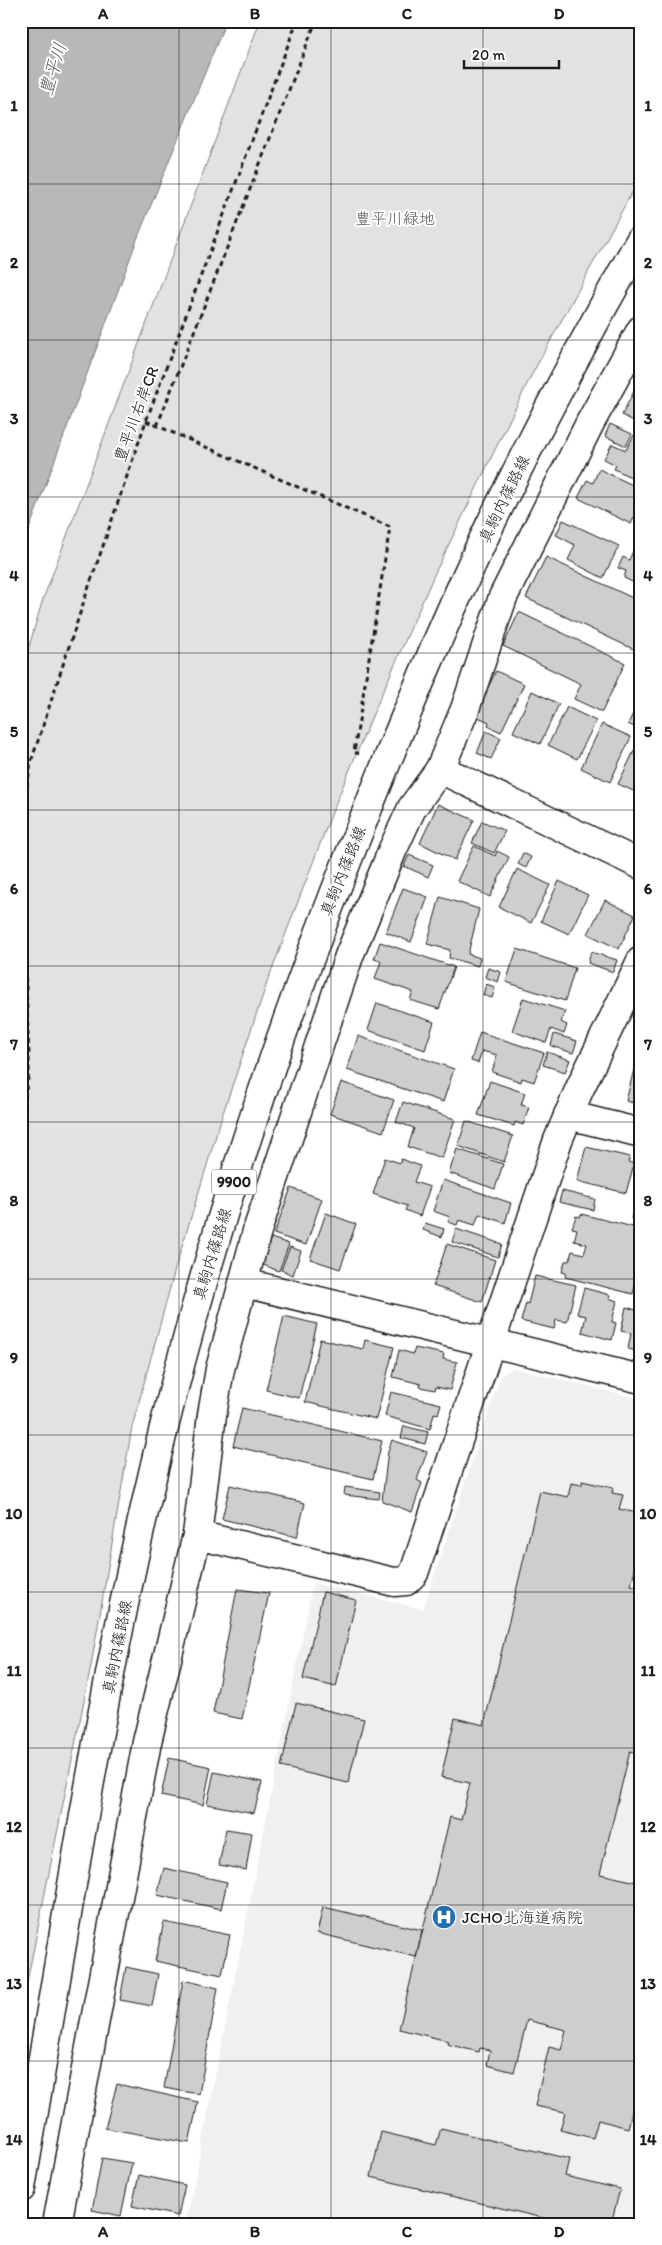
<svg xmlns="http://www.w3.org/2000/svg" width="662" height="2245" viewBox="0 0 662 2245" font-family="Itim,'Klee One',sans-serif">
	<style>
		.built { fill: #f0f0f0 }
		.green { fill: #e2e2e2; stroke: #7f7f7f }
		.water { fill: #b8b8b8; stroke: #7a7a7a }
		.building { fill: #cecece; stroke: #1c1c1c }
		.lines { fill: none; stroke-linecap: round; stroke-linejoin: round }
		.street-casing { stroke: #1c1c1c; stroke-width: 31 }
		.primary-casing { stroke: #1c1c1c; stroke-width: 31 }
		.path { stroke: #1c1c1c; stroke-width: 3; stroke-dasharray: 5 4; stroke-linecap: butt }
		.street { stroke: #fff; stroke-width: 28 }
		.primary { stroke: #fff; stroke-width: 28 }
		.grid { fill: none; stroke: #1c1c1c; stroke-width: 1; stroke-opacity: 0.55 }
		.labels { text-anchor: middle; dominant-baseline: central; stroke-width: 4; stroke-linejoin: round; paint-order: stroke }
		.shield { fill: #fff; stroke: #606060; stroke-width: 1 }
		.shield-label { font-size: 15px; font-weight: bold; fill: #1c1c1c }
		.park-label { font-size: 16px; fill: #575757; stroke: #fff }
		.street-label { font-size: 16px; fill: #1c1c1c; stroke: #fff }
		.poi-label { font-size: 16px; fill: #1c1c1c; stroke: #fff; text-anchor: start }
		.water-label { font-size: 18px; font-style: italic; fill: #5a5a5a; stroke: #fff }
		.neatline { fill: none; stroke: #1c1c1c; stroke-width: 2 }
		.grid-label { font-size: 16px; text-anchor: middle; font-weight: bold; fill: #1c1c1c }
	</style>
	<rect width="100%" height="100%" fill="#fff"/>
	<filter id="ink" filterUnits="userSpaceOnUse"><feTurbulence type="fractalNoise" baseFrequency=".02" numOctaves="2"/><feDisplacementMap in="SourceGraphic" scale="10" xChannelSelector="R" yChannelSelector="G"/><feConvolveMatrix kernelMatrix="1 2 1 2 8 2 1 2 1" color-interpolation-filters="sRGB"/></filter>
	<g filter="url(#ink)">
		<polygon class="built" points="513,1368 641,1399 641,2224 186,2224 313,1583 423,1609 501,1375"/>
		<polygon class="green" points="260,21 641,21 641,176 531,376 434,575 373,714 335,805 268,980 223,1113 176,1266 132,1427 91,1666 21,2011 21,674 42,602"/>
		<polygon class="water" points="21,21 226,21 138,237 21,551"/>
		<g class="building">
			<polygon points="637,385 641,387 641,425 622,415"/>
			<polygon points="610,424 632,434 626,446 605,436"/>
			<polygon points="634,435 641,438 641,482 614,469 616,465 604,459 612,444 626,450"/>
			<polygon points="599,469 641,489 641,503 631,524 578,498 587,480 593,483"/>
			<polygon points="563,520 619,546 603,578 568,560 575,545 556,535"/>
			<polygon points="641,550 641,586 624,578 626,571 618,568 623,557 629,560 633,551 639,553"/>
			<polygon points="546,557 641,602 641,633 633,649 526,598"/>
			<polygon points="519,612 625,663 602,712 574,699 581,684 503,646"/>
			<polygon points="496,671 524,684 501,732 488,726 489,722 474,715"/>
			<polygon points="532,691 559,704 540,744 513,732"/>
			<polygon points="640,699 641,699 641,730 628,724"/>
			<polygon points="567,707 596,721 577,759 548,745"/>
			<polygon points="602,724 631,737 610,782 581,768"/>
			<polygon points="486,731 501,738 491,759 477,753"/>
			<polygon points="640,739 641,791 640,794 618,784"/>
			<polygon points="438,804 474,820 455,860 420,843"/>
			<polygon points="482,821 505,831 494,853 472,843"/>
			<polygon points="474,846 495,856 497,851 509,857 490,897 457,881"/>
			<polygon points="523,853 531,857 526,868 518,864"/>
			<polygon points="409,855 433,865 428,877 404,866"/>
			<polygon points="517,869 550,885 531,923 499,907"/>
			<polygon points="559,881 588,895 569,934 541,921"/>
			<polygon points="403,888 428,897 411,942 386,932"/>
			<polygon points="440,897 479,909 468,954 480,958 478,966 449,958 450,950 427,944"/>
			<polygon points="605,900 635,915 619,949 588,934"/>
			<polygon points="380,942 454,967 439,1009 410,1000 413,992 375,979 381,961 374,959"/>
			<polygon points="517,949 575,968 565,1001 506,982"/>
			<polygon points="591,952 617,960 613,972 588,963"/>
			<polygon points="488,968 501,972 498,982 485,977"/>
			<polygon points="486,984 495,987 492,998 483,995"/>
			<polygon points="523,998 565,1011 561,1022 567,1025 564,1034 551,1029 546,1043 512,1031"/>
			<polygon points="377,1003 434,1022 425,1050 368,1030"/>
			<polygon points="641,1018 641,1045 635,1044"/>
			<polygon points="480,1032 544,1053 534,1082 522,1078 521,1082 492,1072 497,1055 482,1051 478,1063 471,1061"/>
			<polygon points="554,1034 577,1041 573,1053 551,1046"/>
			<polygon points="358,1036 454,1069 443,1102 347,1070"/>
			<polygon points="547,1052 570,1060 565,1072 543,1065"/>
			<polygon points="636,1061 641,1062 641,1105 626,1101"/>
			<polygon points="490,1081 525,1093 521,1105 529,1107 523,1125 515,1122 514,1126 478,1115"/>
			<polygon points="341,1082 394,1100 383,1132 330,1114"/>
			<polygon points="403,1102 455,1119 442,1158 408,1147 414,1128 396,1122"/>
			<polygon points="466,1121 513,1136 504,1162 458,1146"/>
			<polygon points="586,1147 630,1157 628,1162 634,1164 626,1193 577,1181"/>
			<polygon points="457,1149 503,1164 495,1189 449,1173"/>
			<polygon points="385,1158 400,1163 401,1159 420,1166 414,1182 430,1187 420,1216 405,1210 407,1206 373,1194"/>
			<polygon points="641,1178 641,1221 631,1219"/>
			<polygon points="443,1180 511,1203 505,1223 479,1214 475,1225 459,1220 457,1225 448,1222 450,1217 433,1211"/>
			<polygon points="291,1188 322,1199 306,1245 274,1234"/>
			<polygon points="562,1191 595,1199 593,1210 559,1202"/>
			<polygon points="326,1213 356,1224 340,1269 310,1259"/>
			<polygon points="581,1214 641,1229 641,1278 637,1278 633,1294 565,1277 566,1273 562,1272 565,1261 569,1261 572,1251 584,1254 587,1244 574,1241 577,1229 572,1228 576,1216 580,1217"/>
			<polygon points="425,1223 444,1229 442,1237 423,1230"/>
			<polygon points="456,1229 502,1244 498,1257 452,1242"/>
			<polygon points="271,1238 289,1244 279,1271 261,1264"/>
			<polygon points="447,1244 495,1260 482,1302 433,1286"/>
			<polygon points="290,1247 301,1251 293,1275 281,1270"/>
			<polygon points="535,1276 576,1285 567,1322 556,1320 554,1329 521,1321 526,1303 528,1304"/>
			<polygon points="584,1288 610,1295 609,1298 617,1301 612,1322 616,1323 612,1340 582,1332 586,1316 577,1314"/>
			<polygon points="639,1301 641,1302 641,1352 628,1349 631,1333 621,1331 626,1307 636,1310"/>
			<polygon points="284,1316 317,1324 299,1398 266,1390"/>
			<polygon points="320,1339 363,1349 365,1340 394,1347 376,1419 305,1402"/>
			<polygon points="415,1348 444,1354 443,1359 457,1362 450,1390 436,1387 435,1390 420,1387 421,1384 393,1377 399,1350 413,1354"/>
			<polygon points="391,1392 441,1404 438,1414 434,1413 430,1429 385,1416"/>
			<polygon points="242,1408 382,1441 373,1479 233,1446"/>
			<polygon points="404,1426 428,1432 425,1444 401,1438"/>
			<polygon points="392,1440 427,1452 417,1480 422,1483 412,1512 382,1501 388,1451"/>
			<polygon points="582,1481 613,1488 612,1493 623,1495 619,1509 641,1514 641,1545 631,1585 641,1588 641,1754 630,1751 600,1874 641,1883 641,2075 628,2128 598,2120 593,2138 560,2130 565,2112 535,2106 549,2047 561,2050 566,2030 527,2020 514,2072 487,2065 490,2050 480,2048 479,2052 447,2044 448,2041 399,2029 450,1817 461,1820 470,1783 441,1777 455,1718 484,1725 540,1491 568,1497 571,1483 582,1485"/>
			<polygon points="230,1485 305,1503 297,1537 222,1519"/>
			<polygon points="345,1487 380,1492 379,1499 344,1495"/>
			<polygon points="237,1589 269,1593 242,1719 213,1713"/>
			<polygon points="323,1592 356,1600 336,1687 303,1679"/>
			<polygon points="296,1703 364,1719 348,1783 281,1767"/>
			<polygon points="169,1758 211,1767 203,1805 161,1796"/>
			<polygon points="214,1772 262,1782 254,1813 207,1804"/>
			<polygon points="226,1829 252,1833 246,1870 219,1865"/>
			<polygon points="164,1868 227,1882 221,1909 157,1895"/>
			<polygon points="323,1907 422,1930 416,1957 317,1933"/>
			<polygon points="164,1922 230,1935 222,1975 155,1961"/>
			<polygon points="126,1967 158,1974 152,2006 120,2000"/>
			<polygon points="183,1980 218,1988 199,2094 164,2088"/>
			<polygon points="117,2084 198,2102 189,2143 105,2128"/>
			<polygon points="441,2128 569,2159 565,2176 620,2189 611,2224 568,2224 371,2177 381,2132 436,2145"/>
			<polygon points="102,2158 132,2163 121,2216 92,2210"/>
			<polygon points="139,2175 185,2185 178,2216 132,2206"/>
		</g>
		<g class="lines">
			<g class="street-casing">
				<g id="street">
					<polyline points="440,769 641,865"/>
					<polyline points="568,1115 641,1133"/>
					<polyline points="244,1283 641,1379"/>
					<polyline points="197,1535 394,1582 406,1581 414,1573 558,1140 579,1090 641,961"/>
					<polyline points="57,2224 147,1742 197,1535 212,1415 220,1369 257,1231 349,956 393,849 412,808 440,769 465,709 503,597 590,423 641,330"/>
				</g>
			</g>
			<g class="primary-casing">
				<path id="primary" d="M 21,2188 C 63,1944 99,1697 157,1456 C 207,1248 274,1044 353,846 C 396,737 441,628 491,523 C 538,427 588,332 641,239"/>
			</g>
			<g class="path">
				<polyline points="146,421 390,527 354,752 359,754"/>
				<polyline points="157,426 316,21"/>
				<polyline points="21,823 31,762 84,601 146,421 297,21"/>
				<polyline points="21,878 29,1055 29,1073 21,1119"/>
			</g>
			<use href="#street" class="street"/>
			<use href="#primary" class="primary"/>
		</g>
	</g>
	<path class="grid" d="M 179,21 L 179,2224M 331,21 L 331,2224M 483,21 L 483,2224M 21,184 L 641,184M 21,340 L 641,340M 21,497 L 641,497M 21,653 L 641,653M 21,810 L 641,810M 21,966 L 641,966M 21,1122 L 641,1122M 21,1279 L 641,1279M 21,1435 L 641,1435M 21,1592 L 641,1592M 21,1748 L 641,1748M 21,1905 L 641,1905M 21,2061 L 641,2061"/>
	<defs>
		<g id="hospital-disc" transform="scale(1.25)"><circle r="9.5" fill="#1f6fb2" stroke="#fff"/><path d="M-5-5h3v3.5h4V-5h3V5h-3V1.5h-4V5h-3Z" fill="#fff"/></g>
	</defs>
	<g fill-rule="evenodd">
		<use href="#hospital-disc" x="444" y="1917"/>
	</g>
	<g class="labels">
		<rect class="shield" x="211.5" y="1169.5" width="45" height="25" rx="4"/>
		<g class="shield-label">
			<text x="234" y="1182">9900</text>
		</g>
		<g class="park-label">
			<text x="395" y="218">豊平川緑地</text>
		</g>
		<g class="street-label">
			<text transform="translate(136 414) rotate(-70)">豊平川右岸CR</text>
			<text transform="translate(504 499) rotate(-64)">真駒内篠路線</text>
			<text transform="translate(343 871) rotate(-68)">真駒内篠路線</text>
			<text transform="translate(212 1254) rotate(-73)">真駒内篠路線</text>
			<text transform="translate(117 1647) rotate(-79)">真駒内篠路線</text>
		</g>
		<g class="poi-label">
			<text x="462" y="1917">JCHO北海道病院</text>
		</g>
		<g class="water-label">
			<text transform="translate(53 69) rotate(-73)">豊平川</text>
		</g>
	</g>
	<rect width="662" height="2245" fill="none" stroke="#fff" stroke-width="55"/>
	<path d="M464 60v8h95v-8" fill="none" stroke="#1c1c1c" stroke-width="2.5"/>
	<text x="472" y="60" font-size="15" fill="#1c1c1c" stroke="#ffffff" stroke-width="4" paint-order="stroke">20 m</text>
	<rect x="28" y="28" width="606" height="2190" class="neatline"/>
	<g class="grid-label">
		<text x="103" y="19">A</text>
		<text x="255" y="19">B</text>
		<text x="407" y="19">C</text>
		<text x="559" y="19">D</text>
		<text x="14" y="111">1</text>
		<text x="648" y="111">1</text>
		<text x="14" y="268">2</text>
		<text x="648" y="268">2</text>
		<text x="14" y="424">3</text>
		<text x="648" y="424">3</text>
		<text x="14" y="581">4</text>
		<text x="648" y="581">4</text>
		<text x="14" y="737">5</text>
		<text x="648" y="737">5</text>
		<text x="14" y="894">6</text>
		<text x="648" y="894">6</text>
		<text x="14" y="1050">7</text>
		<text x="648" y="1050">7</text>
		<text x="14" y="1206">8</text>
		<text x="648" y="1206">8</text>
		<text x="14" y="1363">9</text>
		<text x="648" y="1363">9</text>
		<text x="14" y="1519">10</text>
		<text x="648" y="1519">10</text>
		<text x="14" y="1676">11</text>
		<text x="648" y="1676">11</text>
		<text x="14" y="1832">12</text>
		<text x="648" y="1832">12</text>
		<text x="14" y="1989">13</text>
		<text x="648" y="1989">13</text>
		<text x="14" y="2145">14</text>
		<text x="648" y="2145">14</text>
		<text x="103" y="2237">A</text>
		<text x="255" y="2237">B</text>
		<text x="407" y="2237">C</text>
		<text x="559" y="2237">D</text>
	</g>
</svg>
